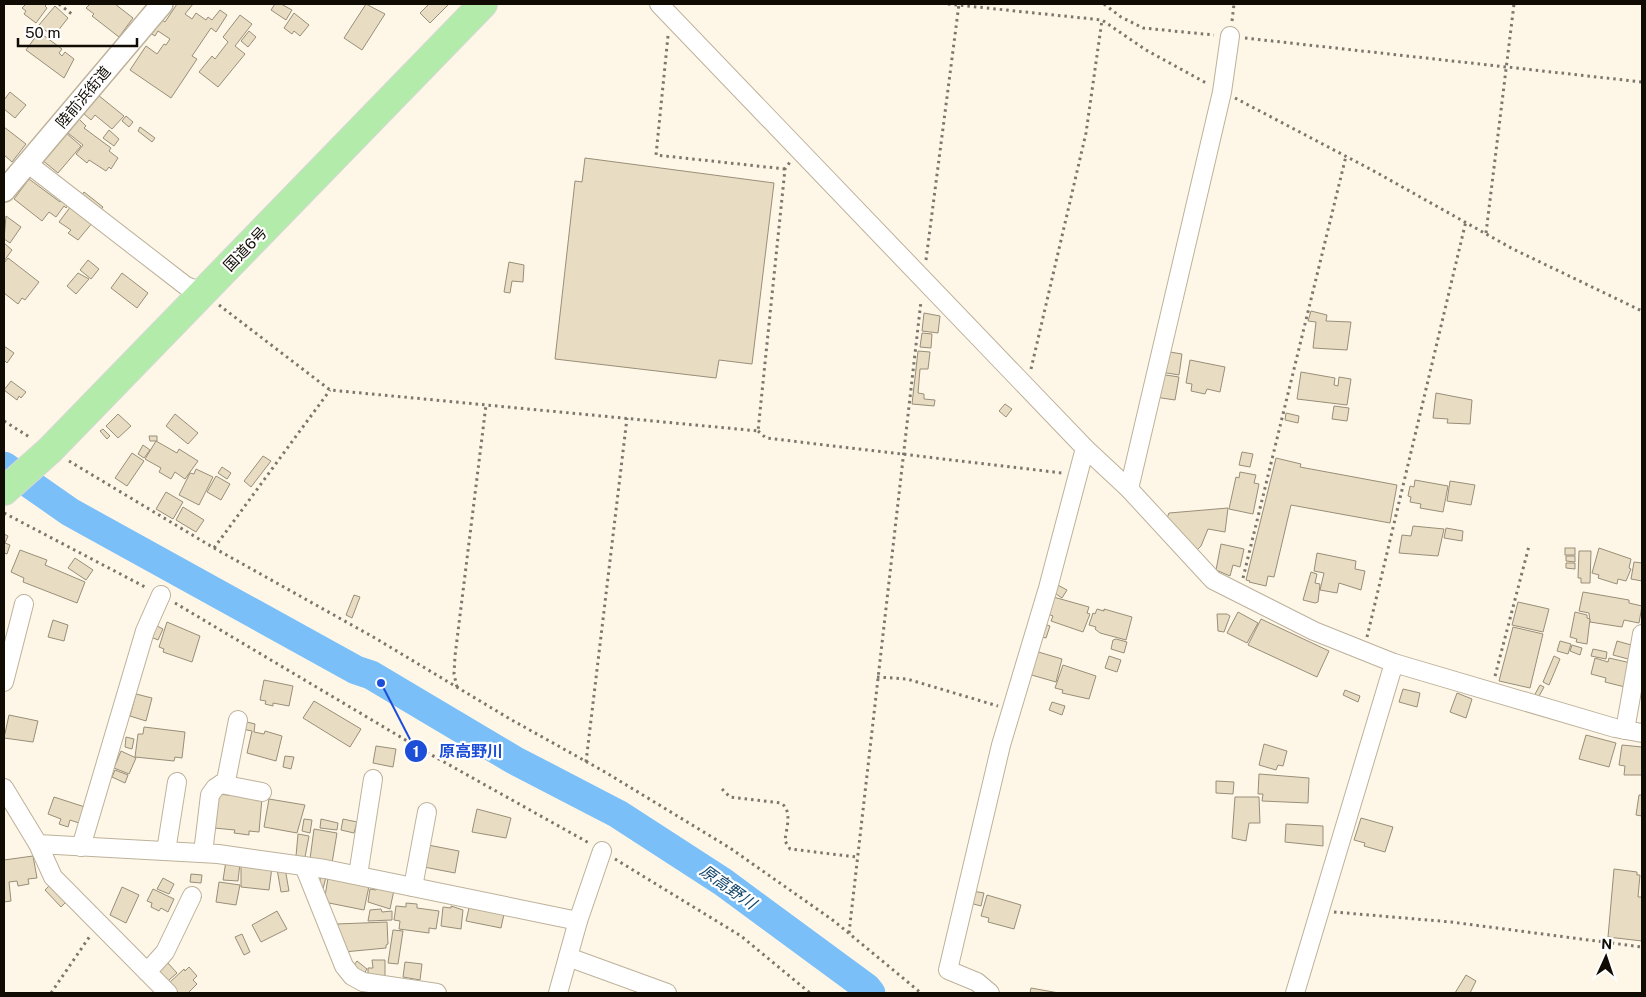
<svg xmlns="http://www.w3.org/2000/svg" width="1646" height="997" viewBox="0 0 1646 997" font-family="'Public Sans','Noto Sans JP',sans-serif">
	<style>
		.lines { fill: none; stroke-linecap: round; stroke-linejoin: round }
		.river { stroke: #7bbff8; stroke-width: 29 }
		.building { fill: #e8dcc3; stroke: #998e77 }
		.minor-casing { stroke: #bdb19a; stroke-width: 20 }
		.tertiary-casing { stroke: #bdb19a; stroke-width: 24 }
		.trunk-casing { stroke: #d9d8d7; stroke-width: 30 }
		.path { stroke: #7c776c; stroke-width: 3; stroke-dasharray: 2.5 4; stroke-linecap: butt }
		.minor { stroke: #fff; stroke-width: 18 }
		.tertiary { stroke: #fff; stroke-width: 21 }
		.trunk { stroke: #b2ebaa; stroke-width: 28 }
		.labels { text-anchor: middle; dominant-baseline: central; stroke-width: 4.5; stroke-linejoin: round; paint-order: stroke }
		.street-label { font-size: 15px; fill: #100c04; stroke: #fff }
		.water-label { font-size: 16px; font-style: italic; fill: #12456a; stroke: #fff }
		.leader { fill: none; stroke: #1d4ed8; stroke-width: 2 }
		.callout-dot { fill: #1d4ed8; stroke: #fff; stroke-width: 2 }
		.mark-label { font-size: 15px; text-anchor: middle; font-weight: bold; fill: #fff }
		.callout-label { font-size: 16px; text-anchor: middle; font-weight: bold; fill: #1d4ed8; stroke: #fff; stroke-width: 4.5; stroke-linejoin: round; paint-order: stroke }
	</style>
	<rect width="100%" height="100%" fill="#fef7e8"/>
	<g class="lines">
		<polyline class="river" points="4,466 70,512 356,670 371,675 514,760 618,814 723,882 867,988 871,993"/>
	</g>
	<g class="building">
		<polygon points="26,4 47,4 45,6 47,8 36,23 24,14 26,11 22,8"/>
		<polygon points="90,4 115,4 133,18 119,37 92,16 94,14 86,8"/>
		<polygon points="177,4 193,4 185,14 192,19 196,13 206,20 208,17 212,20 220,10 227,15 216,32 211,28 192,56 197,59 171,98 130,70 146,46 157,54 164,44 166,45 170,39 158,31 155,36 150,33 162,20 165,22"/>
		<polygon points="275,4 281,4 292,10 286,20 271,10"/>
		<polygon points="366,4 385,14 362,50 344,38"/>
		<polygon points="429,4 449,4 430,23 420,13"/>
		<polygon points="55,6 68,18 53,37 39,25"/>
		<polygon points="294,13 309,25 300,36 294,31 292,34 284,28"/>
		<polygon points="240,15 252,24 235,46 245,54 218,87 199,72 212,56 215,59 228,42 223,37"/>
		<polygon points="249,31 256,37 248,47 241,41"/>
		<polygon points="39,32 62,49 59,53 62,56 65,52 74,59 64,78 26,50"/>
		<polygon points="10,92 26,105 15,118 4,109 4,100"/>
		<polygon points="98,95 124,116 112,129 95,115 91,120 83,113"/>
		<polygon points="126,116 133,122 129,127 122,121"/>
		<polygon points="79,119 86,126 84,128 111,148 109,151 118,158 111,169 109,167 106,171 89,160 87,163 76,154 83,145 68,133"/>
		<polygon points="4,127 26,144 12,162 4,155"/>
		<polygon points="140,127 155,138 152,142 138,131"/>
		<polygon points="109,130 119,139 114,146 103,138"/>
		<polygon points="65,132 81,146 58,173 42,160"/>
		<polygon points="585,158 774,183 752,364 719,360 716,378 555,359 575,181 582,182"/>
		<polygon points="29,179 60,202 63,199 69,204 66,208 64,206 56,217 49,212 42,221 14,199"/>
		<polygon points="84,192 103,207 99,212 80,197"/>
		<polygon points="71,206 93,222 78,240 68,233 71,230 59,222"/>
		<polygon points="6,216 21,227 10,243 4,239"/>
		<polygon points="4,243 12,250 4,261"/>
		<polygon points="8,258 39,282 25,300 22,298 18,304 4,293 4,263"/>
		<polygon points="88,260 99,269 91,279 80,270"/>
		<polygon points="509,262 524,265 523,282 512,281 510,293 504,292"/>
		<polygon points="78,273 89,279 76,294 67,286"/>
		<polygon points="122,273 148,293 137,308 111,288"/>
		<polygon points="1311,311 1327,315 1326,321 1351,322 1347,350 1313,348 1316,322 1308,321"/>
		<polygon points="924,313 940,316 938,333 922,331"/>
		<polygon points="922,333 932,334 931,348 920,347"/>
		<polygon points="4,346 14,353 7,363 4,360"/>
		<polygon points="918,351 930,352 928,369 920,369 918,393 924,394 924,399 935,400 934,406 912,404"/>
		<polygon points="1164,351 1182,354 1179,375 1161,372"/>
		<polygon points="1190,360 1225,367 1220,392 1207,389 1205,394 1191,391 1192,384 1186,383"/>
		<polygon points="1301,372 1335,378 1334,385 1338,386 1339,377 1351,379 1347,405 1297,399"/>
		<polygon points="1159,374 1179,377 1175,400 1155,397"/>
		<polygon points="11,381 26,392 21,398 19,396 17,400 4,390"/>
		<polygon points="1436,393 1472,400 1470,424 1447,423 1448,419 1433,418"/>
		<polygon points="1005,404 1012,409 1006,417 999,411"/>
		<polygon points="1334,406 1349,408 1347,421 1332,419"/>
		<polygon points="1286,413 1299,416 1298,423 1285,420"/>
		<polygon points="118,414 131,426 118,438 106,426"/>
		<polygon points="175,414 198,433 188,444 166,426"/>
		<polygon points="103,429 110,436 107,439 100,431"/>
		<polygon points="149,436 157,436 157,441 150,441"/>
		<polygon points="156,441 177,453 179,449 198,461 185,479 175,472 171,479 159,472 161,468 145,459"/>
		<polygon points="143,445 150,450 144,458 138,454"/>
		<polygon points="1242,452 1253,454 1250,467 1239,465"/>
		<polygon points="132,453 144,461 127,486 115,478"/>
		<polygon points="263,456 271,461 251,487 244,481"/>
		<polygon points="1276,458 1301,464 1300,467 1397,485 1390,523 1291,505 1274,577 1268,576 1266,586 1249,582 1250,581 1246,580"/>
		<polygon points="222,467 231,473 227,479 218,473"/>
		<polygon points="196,469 213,477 199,505 179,495 190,473 194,474"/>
		<polygon points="1240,472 1256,475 1254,483 1259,484 1253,514 1229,509 1236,477 1239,478"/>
		<polygon points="216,476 230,484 221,500 207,492"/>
		<polygon points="1415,480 1448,486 1443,512 1420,508 1421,504 1410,502 1411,497 1408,496 1410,486 1414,487"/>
		<polygon points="1450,481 1475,485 1471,505 1447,501"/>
		<polygon points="166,492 183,502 173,519 156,509"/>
		<polygon points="183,507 204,520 196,532 176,520"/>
		<polygon points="1228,508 1225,532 1208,529 1201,546 1197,550 1167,518 1169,513"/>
		<polygon points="1413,526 1444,529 1438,556 1399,553 1402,535 1411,536"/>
		<polygon points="1446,528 1463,531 1462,541 1444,538"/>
		<polygon points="4,534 8,536 5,543 10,545 7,554 4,553"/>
		<polygon points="1221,544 1244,549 1240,567 1233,565 1230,576 1216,570"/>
		<rect x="1565" y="548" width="10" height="7"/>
		<polygon points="1599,548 1631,559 1629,568 1631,569 1626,581 1618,579 1617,584 1598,578 1599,575 1592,573"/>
		<polygon points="20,550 47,560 45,565 85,582 77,603 23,582 24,578 11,572"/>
		<polygon points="1579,551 1591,551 1590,583 1581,583 1581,578 1578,578"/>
		<polygon points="1317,553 1356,561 1355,569 1365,571 1361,590 1339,583 1337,593 1320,590 1324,573 1314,571"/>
		<polygon points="1566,556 1575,556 1575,562 1566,561"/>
		<polygon points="75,558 93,570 86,580 68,568"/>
		<polygon points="1634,562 1642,563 1642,581 1631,579"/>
		<polygon points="1566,563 1575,563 1575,569 1566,568"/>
		<polygon points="1311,572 1317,574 1315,583 1320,584 1318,602 1315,603 1303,600"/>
		<polygon points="1054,583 1067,590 1062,598 1050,590"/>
		<polygon points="1583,592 1629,600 1629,603 1642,606 1639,623 1624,620 1622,627 1590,622 1589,613 1579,611"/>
		<polygon points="354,595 360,597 352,618 346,615"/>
		<polygon points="1050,596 1089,607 1087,613 1090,614 1083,632 1051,621 1053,616 1045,613"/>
		<polygon points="1518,602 1549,609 1543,632 1512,625"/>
		<polygon points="1097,609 1104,611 1104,609 1132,617 1126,640 1100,633 1095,629 1096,627 1089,625 1093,613 1095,614"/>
		<polygon points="1238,612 1258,623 1247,643 1227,633"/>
		<polygon points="1575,612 1587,615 1587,618 1590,619 1587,644 1576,642 1577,639 1570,637"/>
		<polygon points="1217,614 1227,614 1230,616 1224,632 1218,631"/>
		<polygon points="1261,619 1329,651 1317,677 1248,645"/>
		<polygon points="53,620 68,625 64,641 48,637"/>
		<polygon points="167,622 200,636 192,662 163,652 164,649 159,647"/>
		<polygon points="1041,623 1050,626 1046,638 1037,636"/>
		<polygon points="157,626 163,629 158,640 151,637"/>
		<polygon points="1513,627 1543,634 1530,688 1499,681"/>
		<polygon points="1116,639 1127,642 1124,653 1111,649 1113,640"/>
		<polygon points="1560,641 1571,644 1568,654 1557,651"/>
		<polygon points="1617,641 1635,646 1632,660 1613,655"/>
		<polygon points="1572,645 1582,648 1580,655 1570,651"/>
		<polygon points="1593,649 1607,652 1606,659 1591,656"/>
		<polygon points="1035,651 1062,659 1056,682 1028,674"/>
		<polygon points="1109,656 1121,660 1117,672 1105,668"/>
		<polygon points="1554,656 1560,659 1549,685 1543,682"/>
		<polygon points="1595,658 1608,662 1609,658 1631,663 1625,687 1605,682 1606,678 1591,674"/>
		<polygon points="1063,665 1096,676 1089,699 1062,693 1063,690 1055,688"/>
		<polygon points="264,680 293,686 289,706 273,703 273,706 265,704 266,701 260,700"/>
		<polygon points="1540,685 1544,687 1538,698 1534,696"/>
		<polygon points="1403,689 1420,693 1417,707 1399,702"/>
		<polygon points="1345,690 1360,696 1358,702 1343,695"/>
		<polygon points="1457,693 1472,699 1466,718 1450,712"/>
		<polygon points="136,694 152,698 146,721 130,716"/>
		<polygon points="314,701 361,729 350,747 303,718"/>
		<polygon points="1052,702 1065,706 1062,715 1049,710"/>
		<polygon points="9,715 38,721 33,742 4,738"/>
		<polygon points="243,721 255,724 254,732 264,734 265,731 282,736 276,761 247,753 252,731 242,729"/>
		<polygon points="144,727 185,732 182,758 175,757 174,761 135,757 138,734 143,734"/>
		<polygon points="1586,735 1616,743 1609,767 1579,759"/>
		<polygon points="126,737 134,739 132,749 125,747"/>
		<polygon points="1264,744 1287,751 1283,766 1278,765 1276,770 1259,765"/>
		<polygon points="1622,745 1642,747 1642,775 1624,775 1625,766 1619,765"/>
		<polygon points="376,746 396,749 393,767 373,763"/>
		<polygon points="121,751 136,758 129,774 114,768"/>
		<polygon points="285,756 294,757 291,769 283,767"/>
		<polygon points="115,770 128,775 125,783 112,777"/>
		<polygon points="1259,774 1309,778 1308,803 1262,801 1263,794 1258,794"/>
		<polygon points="1216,781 1234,782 1233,794 1216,793"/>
		<polygon points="217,794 262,798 259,832 249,831 249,835 234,833 235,830 214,828"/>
		<polygon points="1639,795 1642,795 1642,816 1636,815"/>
		<polygon points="54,797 88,808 82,824 70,820 68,827 59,824 61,819 48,814"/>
		<polygon points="1235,797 1259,797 1260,823 1249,823 1246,841 1232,838"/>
		<polygon points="269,799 305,805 297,833 264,827"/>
		<polygon points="477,809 511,818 506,838 472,832"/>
		<polygon points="1361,818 1393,827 1385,852 1364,846 1365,843 1354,840"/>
		<polygon points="304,819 312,820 310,833 302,831"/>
		<polygon points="321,819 338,823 337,830 320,828"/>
		<polygon points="343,819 357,822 354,833 341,830"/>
		<polygon points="1286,824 1323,826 1323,846 1285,842"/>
		<polygon points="314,829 337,833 332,863 310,859"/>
		<polygon points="298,834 309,836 305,857 296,856"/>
		<polygon points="428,845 459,851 455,873 424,867"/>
		<polygon points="33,856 37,878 28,879 29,884 18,886 17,881 9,882 11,901 4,902 4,860"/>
		<polygon points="226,861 240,863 238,881 223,880"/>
		<polygon points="241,864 272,867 269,890 241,887"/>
		<polygon points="285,868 289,891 281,892 277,869"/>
		<polygon points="1614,869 1637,872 1637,875 1640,875 1638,897 1642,897 1642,941 1608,937"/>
		<polygon points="191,874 202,875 201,883 190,882"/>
		<polygon points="321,876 326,877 323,889 318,888"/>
		<polygon points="163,878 174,884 169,894 157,889"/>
		<polygon points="328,878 369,886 364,910 324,902"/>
		<polygon points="219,882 240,885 236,905 216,902"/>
		<polygon points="50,885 66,902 61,907 45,890"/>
		<polygon points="122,887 139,895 126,923 110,915"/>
		<polygon points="377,887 394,890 390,909 368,902 370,889 376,890"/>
		<polygon points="153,889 174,899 168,912 161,908 159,911 151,907 152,903 147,901"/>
		<polygon points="972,891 984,893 981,906 970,903"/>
		<polygon points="987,895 1021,905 1014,929 988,922 989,918 981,916"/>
		<polygon points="406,903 417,904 417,908 439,911 436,929 429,928 429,933 399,929 400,921 394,920 396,906 406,907"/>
		<polygon points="451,906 463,910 461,929 441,926 443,907 451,908"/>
		<polygon points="469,908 504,914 501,928 466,921"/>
		<polygon points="381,909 382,912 392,911 392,920 368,921 370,910"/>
		<polygon points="277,911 287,929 261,942 252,925"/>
		<polygon points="387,922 388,944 386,945 386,948 344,952 338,939 337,924"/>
		<polygon points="393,930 403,931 398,964 388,963"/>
		<polygon points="242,934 250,952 244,955 235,937"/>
		<polygon points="372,960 385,960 385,977 368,977 368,968 373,968"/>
		<polygon points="357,961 367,969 362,977 351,969"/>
		<polygon points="167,962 177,973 168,981 158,970"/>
		<polygon points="405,962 422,964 420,980 403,977"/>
		<polygon points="189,967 197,976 193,980 197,984 188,993 179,993 169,983 184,969 185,971"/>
		<polygon points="1466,975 1476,981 1470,993 1455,993"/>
		<polygon points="1031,988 1059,993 1030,993"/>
	</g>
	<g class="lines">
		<g class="minor-casing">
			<g id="minor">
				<polyline points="659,4 1085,448 1129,489 1213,580 1314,631 1394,663 1615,728 1642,733"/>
				<polyline points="27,163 186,286 203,292"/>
				<polyline points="1129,489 1222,92 1230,36"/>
				<polyline points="4,682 24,604"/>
				<polyline points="1625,730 1642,634"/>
				<polyline points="221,784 262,792"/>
				<polyline points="4,788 38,844 53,877 168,993"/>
				<polyline points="38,844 218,854 325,869 578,921"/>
				<polyline points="81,847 145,631 161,595"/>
				<polyline points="166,851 177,782"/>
				<polyline points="203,853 210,795 215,788 226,781 238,720"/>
				<polyline points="304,866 344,966 352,976 363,982 437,993"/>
				<polyline points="358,875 373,779"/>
				<polyline points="413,887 427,812"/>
				<polyline points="568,957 667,993"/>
				<polyline points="147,972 165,952 192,896"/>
				<polyline points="558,993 578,921 602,851"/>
				<polyline points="990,993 977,982 948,970 1001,745 1048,588 1085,448"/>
				<polyline points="1295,993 1394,663"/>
			</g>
		</g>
		<g class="tertiary-casing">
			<polyline id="tertiary" points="4,191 162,4"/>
		</g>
		<g class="trunk-casing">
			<polyline id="trunk" points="4,491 50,450 483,4"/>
		</g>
		<g class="path">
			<polyline points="59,4 73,15"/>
			<polyline points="948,4 1102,20 1146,50 1208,84"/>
			<polyline points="1104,4 1121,17 1143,28 1214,35"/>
			<polyline points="1232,21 1234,4"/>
			<polyline points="668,36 656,155 785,169"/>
			<polyline points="1245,38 1642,82"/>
			<polyline points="1235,98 1372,170 1513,249 1642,311"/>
			<polyline points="1486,233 1514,4"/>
			<polyline points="926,260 959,4"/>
			<polyline points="219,305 330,390 758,431 785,169 790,162"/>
			<polyline points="1031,369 1086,133 1102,20"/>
			<polyline points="4,421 31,438"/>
			<polyline points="758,431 766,438 1062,473"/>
			<polyline points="69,461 214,548 375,638 510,719 605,772 730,848 834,921 921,993"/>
			<polyline points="4,513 147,588"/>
			<polyline points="214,548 330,390"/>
			<polyline points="1243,578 1346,156"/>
			<polyline points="175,603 419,748 589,843"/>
			<polyline points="1367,637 1466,221"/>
			<polyline points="1495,676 1529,546"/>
			<polyline points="877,677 907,679 998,706"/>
			<polyline points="457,687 454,674 455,656 486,405"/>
			<polyline points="586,762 627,418"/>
			<path d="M 722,789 L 730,797 L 781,803 C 793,811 786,829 785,841 L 790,849 L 857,857"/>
			<polyline points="615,859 741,936 810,993"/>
			<polyline points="1334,912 1451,922 1642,947"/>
			<polyline points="849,933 921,301"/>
			<polyline points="51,993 90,936"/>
		</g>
		<use href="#minor" class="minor"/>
		<use href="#tertiary" class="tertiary"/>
		<use href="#trunk" class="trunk"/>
	</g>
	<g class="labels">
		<g class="street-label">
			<text transform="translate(83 97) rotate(-50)">陸前浜街道</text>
			<text transform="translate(245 249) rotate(-46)">国道6号</text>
		</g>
		<g class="water-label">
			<text transform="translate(728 887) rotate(35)">原高野川</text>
		</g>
	</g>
	<path class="leader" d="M381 683L416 751"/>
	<g class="callout-dot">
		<circle cx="381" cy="683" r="5"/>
		<circle cx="416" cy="751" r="12"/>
	</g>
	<g class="mark-label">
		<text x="416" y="757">1</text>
	</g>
	<g class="callout-label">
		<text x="471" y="757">原高野川</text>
	</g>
	<rect width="1646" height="997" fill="none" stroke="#100c04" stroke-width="10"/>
	<g transform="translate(1606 957) rotate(3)" stroke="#ffffff" stroke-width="4" paint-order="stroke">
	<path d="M0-4L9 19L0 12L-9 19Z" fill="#100c04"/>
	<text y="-8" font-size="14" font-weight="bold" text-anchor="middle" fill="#100c04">N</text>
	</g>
	<path d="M18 38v8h119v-8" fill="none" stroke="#100c04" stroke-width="2.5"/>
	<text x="25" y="38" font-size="15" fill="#100c04" stroke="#ffffff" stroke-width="4" paint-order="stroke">50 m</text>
</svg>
